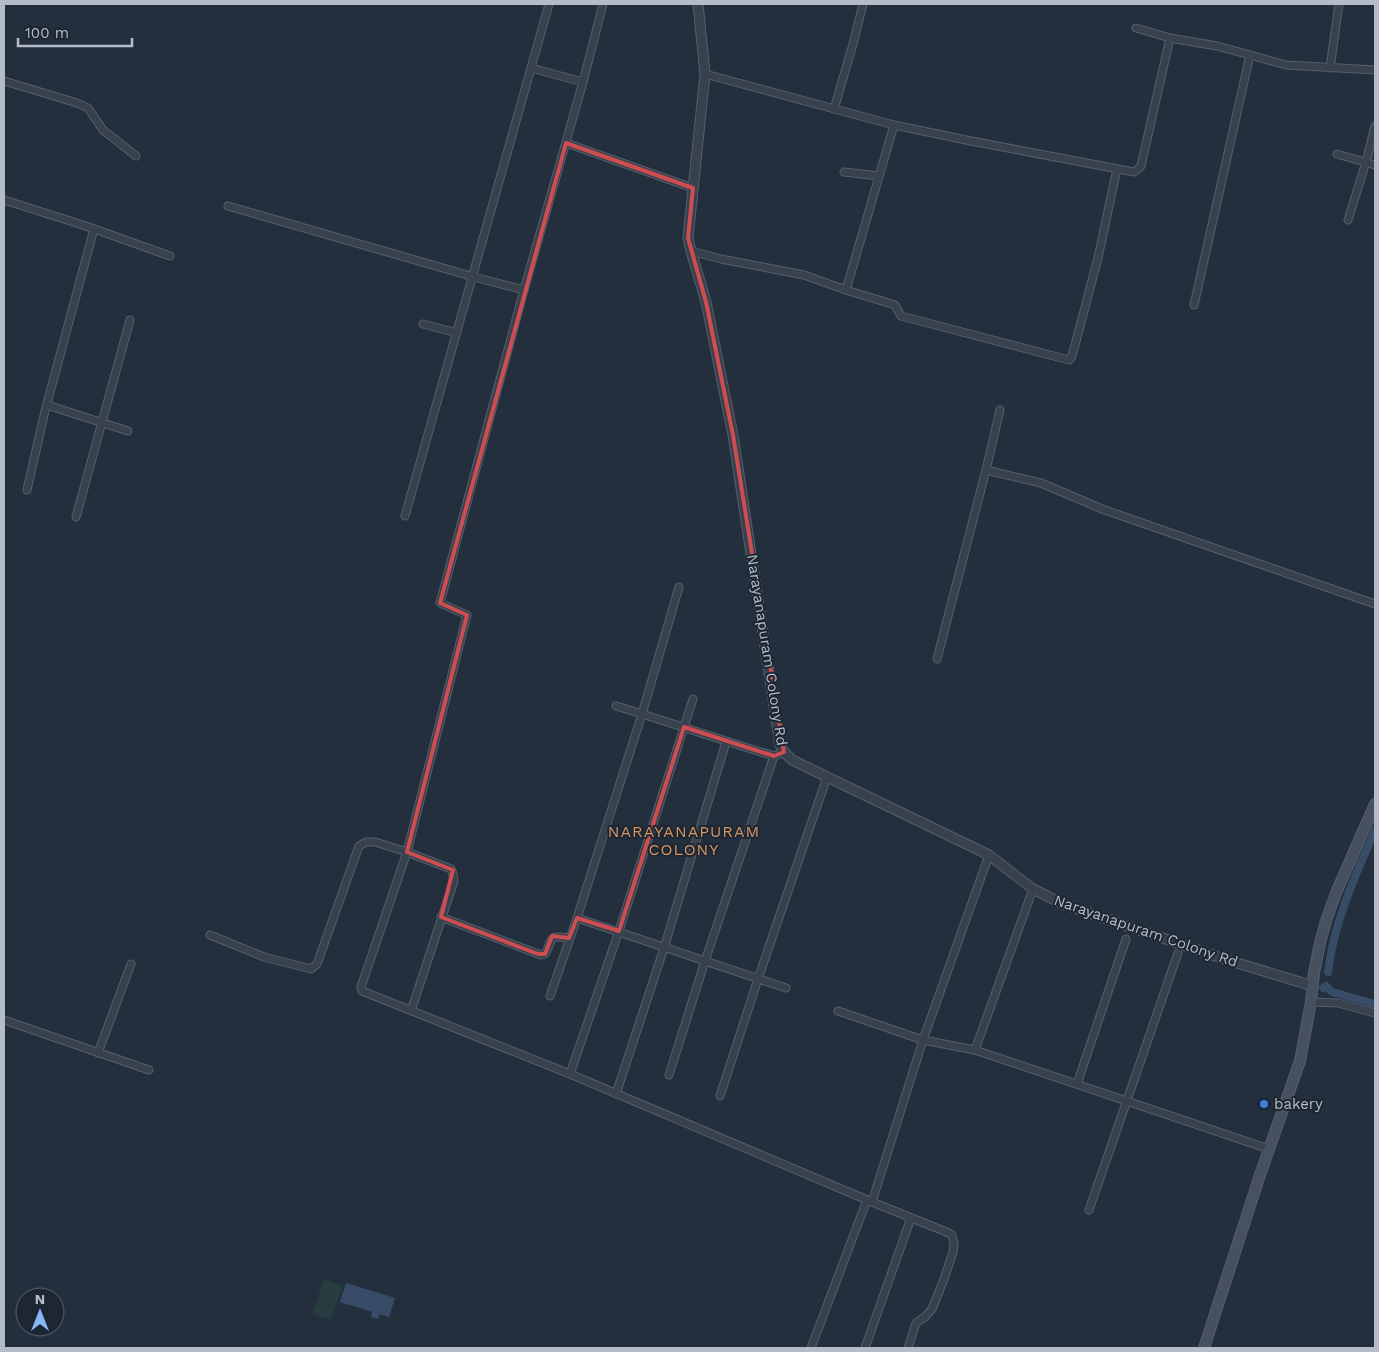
<svg xmlns="http://www.w3.org/2000/svg" width="1379" height="1352" viewBox="0 0 1379 1352" font-family="'Work Sans',sans-serif">
	<style>
		.grass { fill: #263c3f }
		.water { fill: #394c67 }
		.lines { fill: none; stroke-linecap: round; stroke-linejoin: round }
		.canal { stroke: #394c67; stroke-width: 8 }
		.minor-casing { stroke: #565f6c; stroke-width: 9 }
		.tertiary-casing { stroke: #565f6c; stroke-width: 11 }
		.secondary-casing { stroke: #565f6c; stroke-width: 12 }
		.minor { stroke: #38414e; stroke-width: 7 }
		.tertiary { stroke: #38414e; stroke-width: 9 }
		.secondary { stroke: #465061; stroke-width: 10 }
		.marked { fill: none; stroke: #ce4d50; stroke-width: 4; stroke-linejoin: round }
		.shop-dot { fill: #3f7fe0; stroke: #1d2633; stroke-width: 2 }
		.labels { text-anchor: middle; dominant-baseline: central; stroke-width: 4; stroke-linejoin: round; paint-order: stroke }
		.street-label { font-size: 15px; fill: #b4bcc9; stroke: #1d2633 }
		.poi-label { font-size: 15px; fill: #b4bcc9; stroke: #1d2633; text-anchor: start }
		.neighbourhood-label { font-size: 16px; letter-spacing: 1px; fill: #d59563; stroke: #1d2633 }
	</style>
	<rect width="100%" height="100%" fill="#242f3e"/>
	<polygon class="grass" points="324,1279 343,1286 331,1320 312,1314"/>
	<polygon class="water" points="346,1283 395,1298 389,1317 380,1314 378,1319 371,1317 372,1312 340,1302"/>
	<g class="lines">
		<g class="canal">
			<path d="M 1328,972 C 1334,922 1355,876 1375,830"/>
			<polyline points="1323,988 1326,986 1332,992 1375,1004"/>
		</g>
		<g class="minor-casing">
			<g id="minor">
				<polyline points="1136,28 1170,38 1217,46 1286,65 1375,70"/>
				<polyline points="531,68 549,4"/>
				<polyline points="1330,68 1339,4"/>
				<polyline points="705,74 894,125 971,141 1134,172 1137,170 1141,166 1170,38"/>
				<polyline points="4,81 77,103 88,108 103,130 136,156"/>
				<polyline points="834,109 853,44 863,4"/>
				<polyline points="566,143 693,188"/>
				<polyline points="1337,154 1375,165"/>
				<polyline points="844,172 879,176"/>
				<polyline points="4,200 86,226 170,256"/>
				<polyline points="228,206 474,277 524,290 440,603 467,615 407,852 361,987 362,991 570,1074 872,1202 923,1040 989,855"/>
				<polyline points="1348,220 1366,162 1375,126"/>
				<polyline points="691,251 721,259 804,275 846,290 895,305 901,316 1069,360 1071,358 1074,349 1098,258 1117,169"/>
				<polyline points="524,290 583,82 603,4"/>
				<polyline points="846,290 894,125"/>
				<polyline points="1194,305 1250,55"/>
				<polyline points="423,324 457,333"/>
				<polyline points="47,405 128,431"/>
				<polyline points="986,470 1041,483 1102,509 1375,604"/>
				<polyline points="27,490 45,411 94,229"/>
				<polyline points="405,516 531,68 583,82"/>
				<polyline points="76,517 130,320"/>
				<polyline points="937,659 986,470 1000,410"/>
				<path d="M 616,706 C 669,722 721,740 774,756 L 784,752"/>
				<path d="M 441,917 L 541,955 L 545,954 C 554,938 547,935 569,938"/>
				<polyline points="577,918 786,988"/>
				<polyline points="210,935 264,957 311,969 317,964 359,846 366,842 375,842 407,852 451,869 453,874 454,881 411,1011"/>
				<polyline points="550,996 577,918 642,714 679,587"/>
				<polyline points="1311,1002 1338,1003 1375,1013"/>
				<polyline points="838,1011 923,1040 975,1050 1269,1149"/>
				<polyline points="4,1020 149,1070"/>
				<polyline points="975,1050 1033,889"/>
				<polyline points="98,1053 131,964"/>
				<polyline points="570,1074 619,931 693,699"/>
				<polyline points="669,1075 705,961 774,756"/>
				<polyline points="1077,1084 1126,939"/>
				<polyline points="616,1094 664,948 726,742"/>
				<polyline points="720,1096 758,979 827,777"/>
				<polyline points="872,1202 949,1233 952,1235 954,1244 953,1252 944,1279 932,1309 925,1317 916,1323 908,1348"/>
				<polyline points="1089,1210 1178,953"/>
				<polyline points="811,1348 867,1200"/>
				<polyline points="865,1348 911,1218"/>
			</g>
		</g>
		<g class="tertiary-casing">
			<polyline id="tertiary" points="698,4 705,74 688,238 691,251 706,302 733,435 780,745 784,752 792,760 989,855 1033,889 1063,904 1227,960 1313,986"/>
		</g>
		<g class="secondary-casing">
			<polyline id="secondary" points="1204,1348 1260,1175 1300,1061 1311,1002 1314,973 1320,943 1326,921 1336,893 1375,804"/>
		</g>
		<use href="#minor" class="minor"/>
		<use href="#tertiary" class="tertiary"/>
		<use href="#secondary" class="secondary"/>
	</g>
	<path class="marked" d="M 566,143 L 693,188 L 688,238 L 706,302 L 733,435 L 784,752 L 774,756 L 684,727 L 619,931 L 577,918 L 569,938 L 552,936 L 545,954 L 538,954 L 441,917 L 453,870 L 407,852 L 467,615 L 440,603 Z"/>
	<circle class="shop-dot" cx="1264" cy="1104" r="5"/>
	<g class="labels">
		<g class="street-label">
			<text transform="translate(767 650) rotate(81)">Narayanapuram Colony Rd</text>
			<text transform="translate(1146 931) rotate(19)">Narayanapuram Colony Rd</text>
		</g>
		<g class="poi-label">
			<text x="1274" y="1104">bakery</text>
		</g>
		<g class="neighbourhood-label">
			<text x="684" y="831">NARAYANAPURAM<tspan x="684" dy="18">COLONY</tspan></text>
		</g>
	</g>
	<rect width="1379" height="1352" fill="none" stroke="#b4bcc9" stroke-width="10"/>
	<g transform="translate(40 1312)"><circle r="24" fill="#1d2633" stroke="#59626f"/>
	<path d="M0-4L9 19L0 12L-9 19Z" fill="#8ab4f8"/>
	<text y="-8" font-size="14" font-weight="bold" text-anchor="middle" fill="#b4bcc9">N</text>
	</g>
	<path d="M18 38v8h114v-8" fill="none" stroke="#b4bcc9" stroke-width="2.5"/>
	<text x="25" y="38" font-size="15" fill="#b4bcc9" stroke="#1d2633" stroke-width="4" paint-order="stroke">100 m</text>
</svg>
